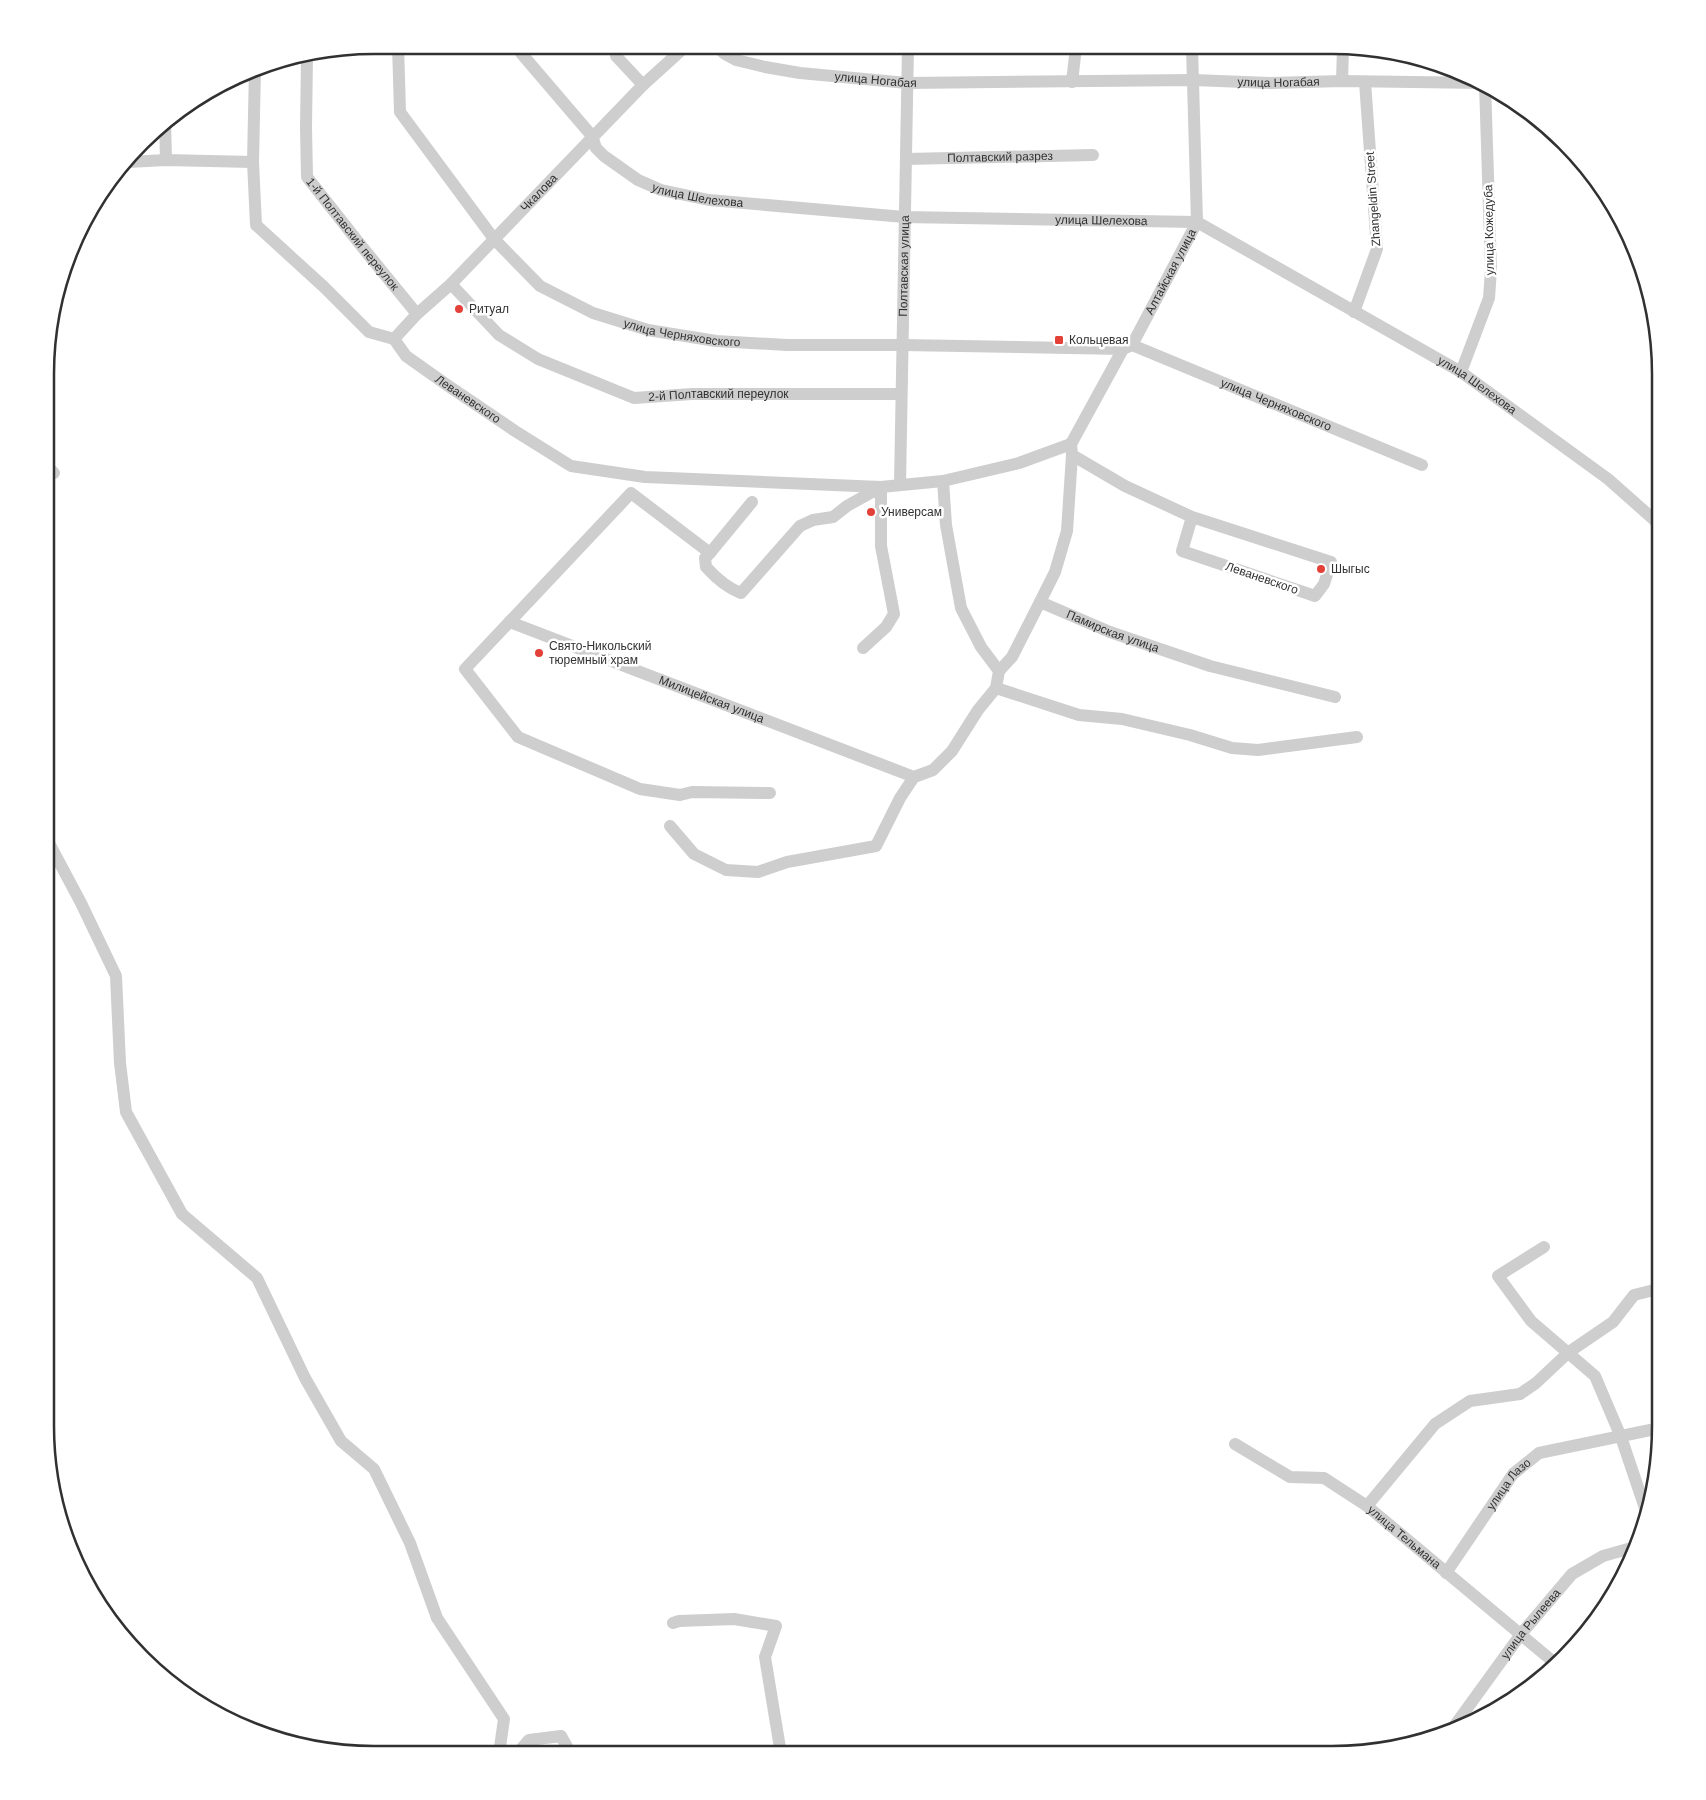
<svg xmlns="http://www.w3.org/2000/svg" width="1706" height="1800" viewBox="0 0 1706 1800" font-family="Helvetica,sans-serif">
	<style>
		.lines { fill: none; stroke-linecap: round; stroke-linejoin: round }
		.minor { stroke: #cecece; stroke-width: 12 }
		.poi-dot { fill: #e34137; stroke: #fff; stroke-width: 2 }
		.labels { text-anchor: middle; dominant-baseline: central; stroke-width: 5; stroke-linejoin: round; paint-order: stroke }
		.street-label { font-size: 12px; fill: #313131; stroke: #fff }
		.poi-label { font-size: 12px; fill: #313131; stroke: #fff; text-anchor: start }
		.rim { fill: none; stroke: #313131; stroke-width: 2.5 }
	</style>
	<rect width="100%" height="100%" fill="#fff"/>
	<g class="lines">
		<g class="minor">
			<path id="s1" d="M 398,45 L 400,112 L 494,239 L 540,286 L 593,313 L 648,330 L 716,341 L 787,345 L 903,345 L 1123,349"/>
			<path id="s2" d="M 521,45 L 521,53 L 592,136 L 596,148 L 604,156 L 638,180 L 661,190 L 709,200 L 904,217 L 1197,222 L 1461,372 L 1608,479 L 1660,525"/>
			<polyline points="616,46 616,56 643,85"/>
			<path id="s3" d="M 716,46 L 725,54 L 736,60 L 765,67 L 800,73 L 907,83 L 1193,80 L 1270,83 L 1342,81 L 1484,83"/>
			<path id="s4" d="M 307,56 L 306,127 L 307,177 L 363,248 L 417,314"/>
			<path id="s5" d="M 255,68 L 253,162 L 256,225 L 324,287 L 369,332 L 394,339 L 406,356 L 447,385 L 515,431 L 571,466 L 645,477 L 881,487 L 943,481 L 1019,463 L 1071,444"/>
			<polyline points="1342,81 1343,48"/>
			<polyline points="1072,82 1076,47"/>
			<polyline points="165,120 166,160"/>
			<path id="s6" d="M 906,159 L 1093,155"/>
			<polyline points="128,162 166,160 253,162"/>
			<path id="s7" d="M 451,284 L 499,335 L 538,359 L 634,398 L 692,394 L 901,394"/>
			<polyline points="1354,312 1377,249 1365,82"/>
			<path id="s8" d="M 394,339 L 417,314 L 451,284 L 643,85 L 686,46"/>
			<path id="s9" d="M 1132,345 L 1422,465"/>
			<polyline points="1461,372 1489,298 1491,270 1485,84"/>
			<polyline points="1071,444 1072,455 1125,486 1192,517 1331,562 1324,584 1315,596 1182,551 1192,517"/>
			<path id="s10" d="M 1071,444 L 1123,349 L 1132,345 L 1197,222 L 1192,47"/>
			<path id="s11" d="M 1072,455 L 1067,531 L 1055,572 L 1040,602 L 1110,632 L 1210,666 L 1335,697"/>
			<polyline points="50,469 54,473"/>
			<path id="s12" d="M 900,485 L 908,46"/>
			<polyline points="752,502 710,553 631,493 465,669 518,737 640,789 680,795 692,792 770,793"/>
			<path d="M 710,553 L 705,558 L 706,567 C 716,578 727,588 741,593 L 800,526 L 813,520 L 833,517 L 847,506 L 881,487 L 881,546 L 894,614 L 886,627 L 863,648"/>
			<path id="s13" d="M 510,622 L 914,777"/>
			<polyline points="999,671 1012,657 1040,602"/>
			<polyline points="996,688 1079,715 1122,719 1190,735 1232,748 1258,750 1357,737"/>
			<polyline points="670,826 694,854 726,870 758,872 787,862 876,846 900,798 914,777 933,770 952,751 978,710 996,688 999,671 981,647 961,608 946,525 943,481"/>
			<polyline points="49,843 81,903 116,976 120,1063 126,1112 182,1214 257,1278 305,1378 341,1441 374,1469 410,1543 437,1618 504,1719 499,1754"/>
			<polyline points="1544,1247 1498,1276 1531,1321 1595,1376 1621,1437 1648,1517"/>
			<path id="s14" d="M 1235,1444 L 1290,1477 L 1324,1478 L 1367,1506 L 1556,1664"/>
			<polyline points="1367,1506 1435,1424 1470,1401 1520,1394 1536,1383 1569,1352 1613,1322 1634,1295 1654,1290 1660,1292"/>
			<path id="s15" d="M 1446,1573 L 1513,1474 L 1539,1453 L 1660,1428"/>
			<polyline points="673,1623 679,1621 734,1619 776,1626 765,1657 781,1754"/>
			<path id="s16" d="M 1450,1732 L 1521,1634 L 1572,1574 L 1603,1556 L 1635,1547"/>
			<polyline points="517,1754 529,1740 561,1736 571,1754"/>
		</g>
	</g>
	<g class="poi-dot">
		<circle cx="459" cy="309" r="5"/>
		<rect x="1054" y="335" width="10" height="10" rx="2.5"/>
		<circle cx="871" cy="512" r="5"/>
		<circle cx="1321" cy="569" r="5"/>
		<circle cx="539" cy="653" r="5"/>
	</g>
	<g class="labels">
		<g class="street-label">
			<text stroke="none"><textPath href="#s3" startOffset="166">улица Ногабая</textPath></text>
			<text stroke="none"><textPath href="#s3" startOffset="569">улица Ногабая</textPath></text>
			<text stroke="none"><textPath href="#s6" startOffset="94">Полтавский разрез</textPath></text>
			<text stroke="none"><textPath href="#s8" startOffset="206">Чкалова</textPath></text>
			<text stroke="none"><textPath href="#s2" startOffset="245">улица Шелехова</textPath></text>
			<text transform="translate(1373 199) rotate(-94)">Zhangeldin Street</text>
			<text stroke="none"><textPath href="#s2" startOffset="650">улица Шелехова</textPath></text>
			<text transform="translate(1489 230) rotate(-91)">улица Кожедуба</text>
			<text stroke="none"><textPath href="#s4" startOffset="194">1-й Полтавский переулок</textPath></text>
			<text stroke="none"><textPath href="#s12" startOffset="219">Полтавская улица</textPath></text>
			<text stroke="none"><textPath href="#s10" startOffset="201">Алтайская улица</textPath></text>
			<text stroke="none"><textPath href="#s1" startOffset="442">улица Черняховского</textPath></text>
			<text stroke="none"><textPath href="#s2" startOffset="1070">улица Шелехова</textPath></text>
			<text stroke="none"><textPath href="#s7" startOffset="304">2-й Полтавский переулок</textPath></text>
			<text stroke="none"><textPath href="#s5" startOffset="435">Леваневского</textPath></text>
			<text stroke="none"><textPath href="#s9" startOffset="156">улица Черняховского</textPath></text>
			<text transform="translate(1262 578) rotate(19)">Леваневского</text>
			<text stroke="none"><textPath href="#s11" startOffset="231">Памирская улица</textPath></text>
			<text stroke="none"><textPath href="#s13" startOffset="216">Милицейская улица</textPath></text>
			<text stroke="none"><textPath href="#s15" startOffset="109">улица Лазо</textPath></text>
			<text stroke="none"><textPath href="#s14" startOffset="198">улица Тельмана</textPath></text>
			<text stroke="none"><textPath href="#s16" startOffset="135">улица Рылеева</textPath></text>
		</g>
		<g class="poi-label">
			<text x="469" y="309">Ритуал</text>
			<text x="1069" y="340">Кольцевая</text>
			<text x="881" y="512">Универсам</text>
			<text x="1331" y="569">Шыгыс</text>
			<text x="549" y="646">Свято-Никольский<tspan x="549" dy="14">тюремный храм</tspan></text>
		</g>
	</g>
	<path d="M0 0H1706V1800H0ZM374 54H1332A320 320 0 0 1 1652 374V1426A320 320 0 0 1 1332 1746H374A320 320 0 0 1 54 1426V374A320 320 0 0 1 374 54Z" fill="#fff" fill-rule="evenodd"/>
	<path class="rim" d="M374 54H1332A320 320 0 0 1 1652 374V1426A320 320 0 0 1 1332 1746H374A320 320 0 0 1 54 1426V374A320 320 0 0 1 374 54Z"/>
</svg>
